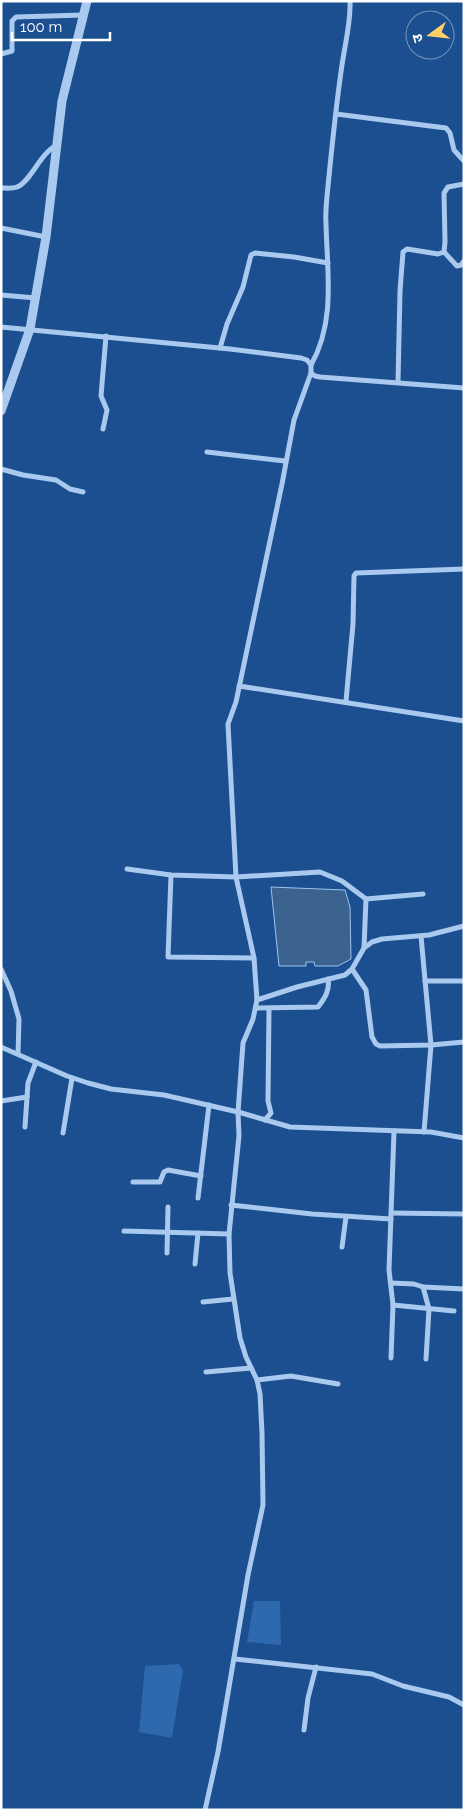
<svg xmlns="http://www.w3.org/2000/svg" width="465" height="1811" viewBox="0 0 465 1811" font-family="Raleway,'Noto Sans Devanagari',sans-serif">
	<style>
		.green { fill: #2e69ad }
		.water { fill: #3c6290; stroke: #9cc4f0 }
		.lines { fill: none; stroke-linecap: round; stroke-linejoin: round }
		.minor { stroke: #a9c9ee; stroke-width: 5 }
		.tertiary { stroke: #a9c9ee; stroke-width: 9 }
	</style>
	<rect width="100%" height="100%" fill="#1b4f8f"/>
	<g class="green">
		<polygon points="254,1601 280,1601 281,1645 247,1642"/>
		<polygon points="179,1664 183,1670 172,1738 139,1732 145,1666"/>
	</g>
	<polygon class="water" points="271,887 345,890 350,907 351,959 338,966 315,966 314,962 306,962 306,966 279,966"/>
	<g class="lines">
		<g class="minor">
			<polyline points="1,54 12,51 12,21 16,17 83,15"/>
			<polyline points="336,114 446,128 450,133 454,150 464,161"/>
			<path d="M 1,188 C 6,188 12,189 17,187 C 30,183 40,153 57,145"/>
			<polyline points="1,228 46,237"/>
			<polyline points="444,252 457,266 461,265 464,261"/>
			<polyline points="1,295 36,298"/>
			<polyline points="1,327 230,349 301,358 307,360 311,365 311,373 315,376 320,377 464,388"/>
			<polyline points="220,348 227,324 243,287 251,255 255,253 294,257 328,263"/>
			<path d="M 311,365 C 336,321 327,271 326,224 C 325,211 327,198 328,186 C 332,146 336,105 342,65 C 345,44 351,22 350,1"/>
			<polyline points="398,382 400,291 403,252 407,249 438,254 444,252 445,242 444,193 448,187 464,184"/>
			<polyline points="103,429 107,410 101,396 106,336"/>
			<polyline points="207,452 285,461"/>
			<polyline points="1,469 23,475 56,480 70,489 83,492"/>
			<polyline points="239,686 464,721"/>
			<polyline points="346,701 353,624 354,576 356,573 464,569"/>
			<polyline points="127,869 171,875 236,877 320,872 342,881 366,899 364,948"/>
			<polyline points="171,875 168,957 254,958"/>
			<polyline points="366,899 423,894"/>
			<polyline points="421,936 431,1045 424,1132"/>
			<polyline points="1,969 11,991 19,1019 18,1054"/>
			<polyline points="352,969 366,990 372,1037 376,1044 380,1046 431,1045 464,1042"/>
			<polyline points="425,981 464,981"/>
			<polyline points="257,1000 297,987 345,975 352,969 364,948 372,942 382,939 429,935 464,926"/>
			<path d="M 256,1008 L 318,1007 C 325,998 330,990 328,979"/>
			<polyline points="1,1047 67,1076 88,1083 111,1089 164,1095 238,1112 290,1127 431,1132 464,1138"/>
			<polyline points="1,1101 27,1097"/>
			<polyline points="265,1120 271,1113 268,1101 269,1009"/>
			<polyline points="25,1127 28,1083 36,1062"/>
			<polyline points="63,1133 72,1078"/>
			<polyline points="133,1182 160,1182 164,1172 168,1170 201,1176"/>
			<polyline points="198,1198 209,1105"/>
			<polyline points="231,1205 312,1214 391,1219"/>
			<polyline points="391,1213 464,1214"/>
			<polyline points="124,1231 229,1234"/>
			<polyline points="342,1247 346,1217"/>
			<polyline points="167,1253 168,1207"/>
			<polyline points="195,1264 198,1233"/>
			<polyline points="391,1283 414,1284 423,1287 429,1309 426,1359"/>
			<polyline points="423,1287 464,1289"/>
			<polyline points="203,1302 233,1299"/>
			<polyline points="393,1305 454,1311"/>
			<polyline points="391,1358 393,1305 389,1270 394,1131"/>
			<polyline points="206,1372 251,1368"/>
			<polyline points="257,1380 291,1376 338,1384"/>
			<polyline points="235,1659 372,1674 403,1686 449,1697 464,1705"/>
			<polyline points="304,1730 308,1698 316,1667"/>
			<polyline points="205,1810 218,1752 248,1575 263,1505 262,1433 260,1394 257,1380 246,1357 240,1338 230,1273 229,1234 239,1136 238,1112 243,1043 253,1019 257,1000 254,958 236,877 228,724 236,702 282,484 294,420 311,373"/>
		</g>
		<polyline class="tertiary" points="1,411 30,329 46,237 62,101 87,1"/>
	</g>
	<rect width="465" height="1811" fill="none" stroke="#ffffff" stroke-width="5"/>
	<g transform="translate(430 35) rotate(255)"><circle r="24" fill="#1b4f8f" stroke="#7695bc"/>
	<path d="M0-4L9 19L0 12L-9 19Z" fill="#ffd166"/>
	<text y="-8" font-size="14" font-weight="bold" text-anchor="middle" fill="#ffffff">उ</text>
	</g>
	<path d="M12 32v8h98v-8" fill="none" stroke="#ffffff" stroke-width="2.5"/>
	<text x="20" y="32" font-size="15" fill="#ffffff" stroke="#1b4f8f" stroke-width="4" paint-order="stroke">100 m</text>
</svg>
